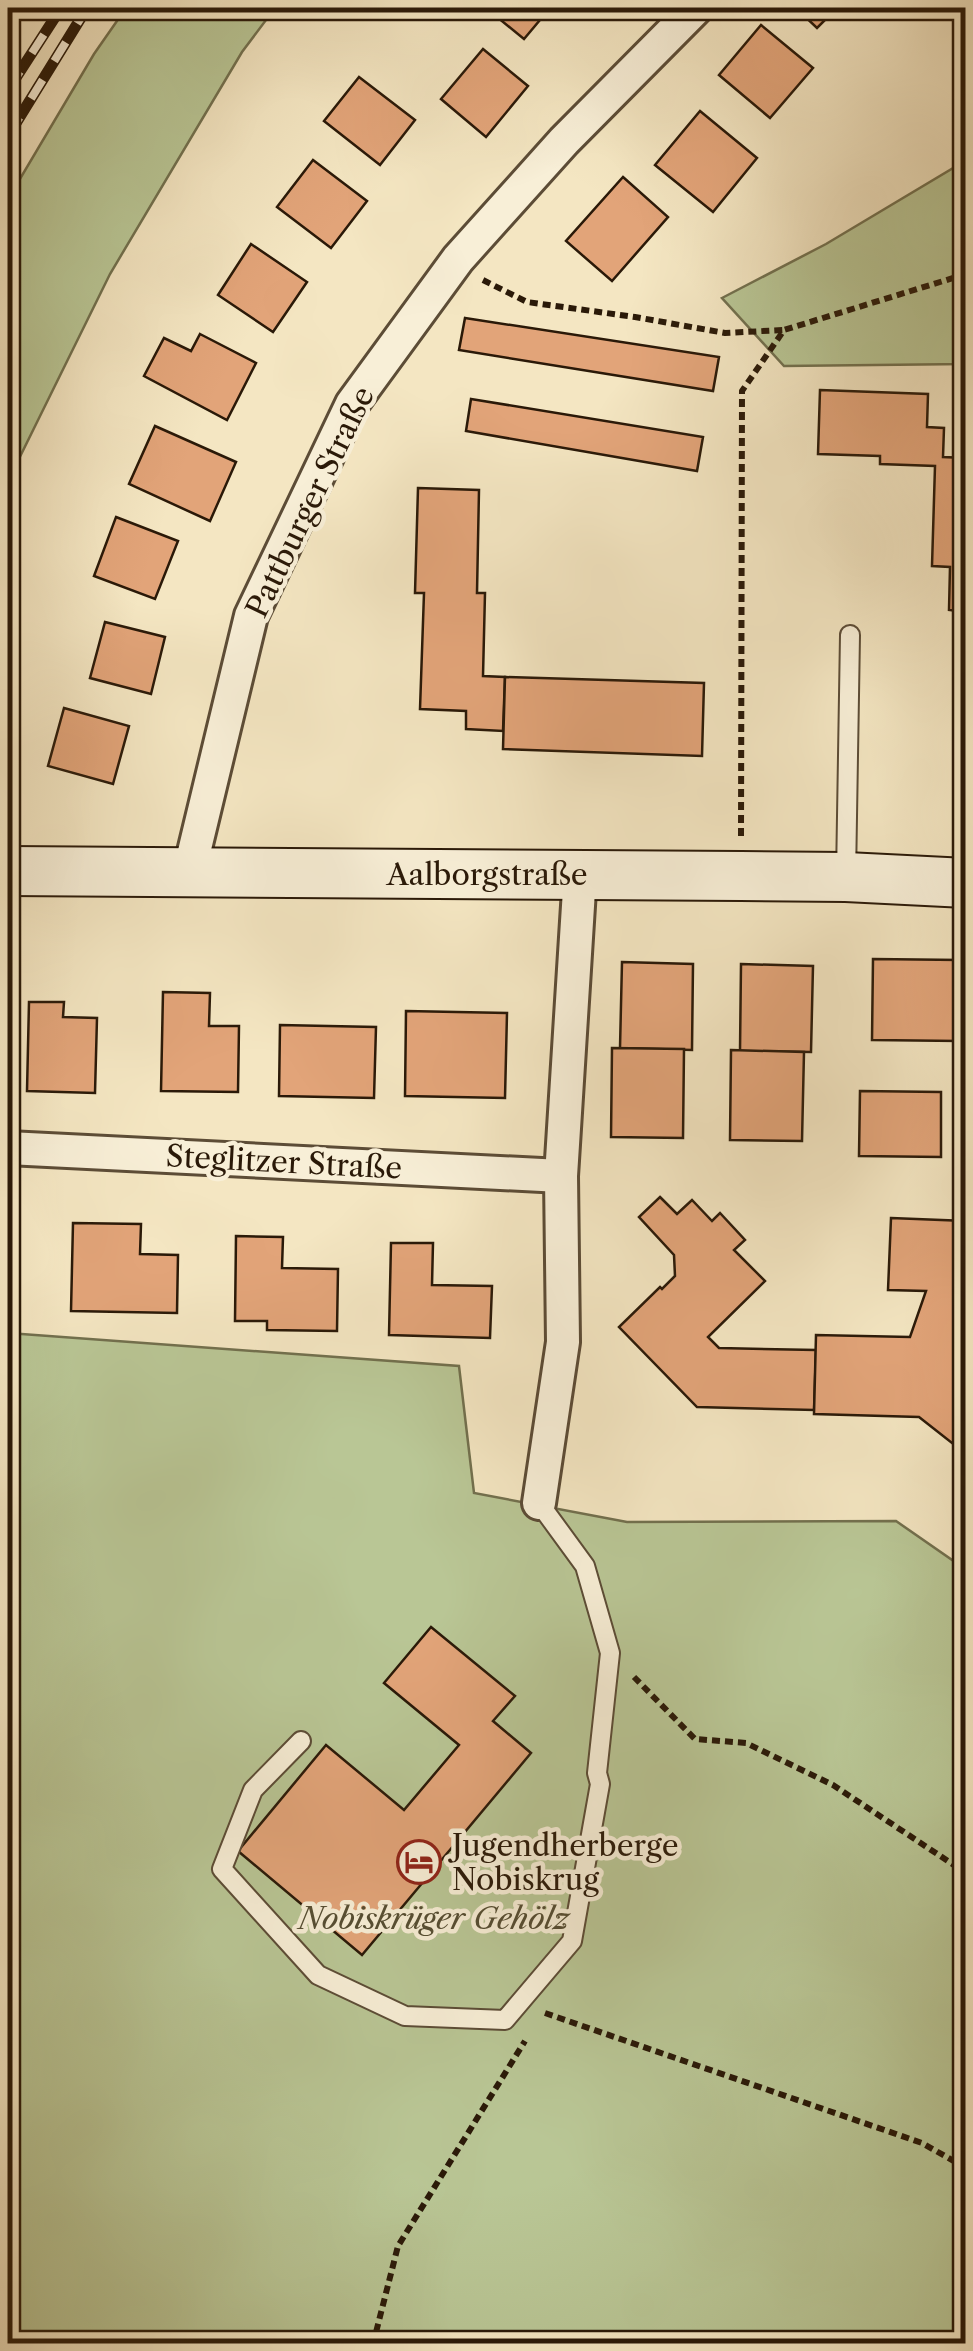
<svg xmlns="http://www.w3.org/2000/svg" width="973" height="2351" viewBox="0 0 973 2351" font-family="'Libre Caslon Text',serif">
	<style>
		.green { fill: #b9c695; stroke: #72704e; stroke-width: 2.5 }
		.building { fill: #e2a479; stroke: #2a1908; stroke-width: 2.5 }
		.lines { fill: none; stroke-linecap: round; stroke-linejoin: round }
		.lane-casing { stroke: #5c4c36; stroke-width: 22 }
		.street-casing { stroke: #5c4c36; stroke-width: 38 }
		.secondary-casing { stroke: #2a1908; stroke-width: 52 }
		.path { stroke: #2a1908; stroke-width: 6; stroke-dasharray: 8 5; stroke-linecap: butt }
		.lane { stroke: #f8efd7; stroke-width: 18 }
		.street { stroke: #f8efd7; stroke-width: 32 }
		.secondary { stroke: #f8efd7; stroke-width: 48 }
		.rail-casing { stroke: #2a1908; stroke-width: 11 }
		.rail { stroke: #f8efd7; stroke-width: 8; stroke-dasharray: 22; stroke-linecap: butt }
		.labels { text-anchor: middle; dominant-baseline: central; stroke-width: 9; stroke-linejoin: round; paint-order: stroke }
		.street-label { font-size: 30px; fill: #2a1908; stroke: #f8efd7 }
		.poi-label { font-size: 30px; fill: #2a1908; stroke: #f8efd7; text-anchor: start }
		.park-label { font-size: 30px; font-style: italic; fill: #554d32; stroke: #f8efd7 }
	</style>
	<rect width="100%" height="100%" fill="#f4e6c2"/>
	<filter id="stains"><feTurbulence type="fractalNoise" baseFrequency=".002" numOctaves="4"/><feColorMatrix values="0 0 0 0 .2 0 0 0 0 .09 0 0 0 0 .02 0 0 0 .5 -.17"/></filter>
	<radialGradient id="worn" r=".72"><stop offset=".6" stop-color="#630" stop-opacity="0"/><stop offset="1" stop-color="#630" stop-opacity=".3"/></radialGradient>
	<g class="green">
		<polygon points="126,8 275,8 242,52 110,274 8,481 8,199 94,54"/>
		<polygon points="965,161 965,364 784,366 722,298 826,244"/>
		<polygon points="8,1333 459,1366 474,1493 627,1522 896,1521 965,1569 965,2343 8,2343"/>
	</g>
	<g class="building">
		<polygon points="486,8 550,8 524,39"/>
		<polygon points="796,8 837,8 817,28"/>
		<polygon points="761,25 813,68 770,118 719,75"/>
		<polygon points="483,49 528,86 486,137 441,99"/>
		<polygon points="359,77 415,120 380,165 324,121"/>
		<polygon points="700,111 757,158 713,212 655,165"/>
		<polygon points="313,160 367,201 331,248 277,207"/>
		<polygon points="623,177 668,217 612,281 566,241"/>
		<polygon points="251,244 307,282 273,332 218,295"/>
		<polygon points="465,318 719,357 713,391 459,350"/>
		<polygon points="200,334 256,363 227,420 144,376 164,338 191,351"/>
		<polygon points="820,390 928,394 927,427 944,428 943,457 966,458 966,661 957,661 958,611 949,610 950,567 932,566 935,466 880,464 880,456 818,454"/>
		<polygon points="471,399 703,437 697,471 466,431"/>
		<polygon points="155,426 236,462 210,521 129,484"/>
		<polygon points="418,488 479,490 477,593 485,593 483,676 505,677 503,731 466,729 466,711 420,709 424,593 415,593"/>
		<polygon points="116,517 178,541 155,599 94,576"/>
		<polygon points="105,622 165,637 151,694 90,678"/>
		<polygon points="505,677 704,683 702,756 503,749"/>
		<polygon points="64,708 129,726 113,784 48,766"/>
		<polygon points="873,959 960,960 959,1041 872,1040"/>
		<polygon points="622,962 693,964 692,1050 620,1048"/>
		<polygon points="741,964 813,966 811,1052 740,1051"/>
		<polygon points="163,992 210,993 209,1026 239,1026 238,1092 161,1091"/>
		<polygon points="29,1002 64,1002 63,1017 97,1018 95,1093 27,1091"/>
		<polygon points="406,1011 507,1013 505,1098 405,1096"/>
		<polygon points="280,1025 376,1027 374,1098 279,1096"/>
		<polygon points="612,1048 684,1049 683,1138 611,1137"/>
		<polygon points="731,1050 804,1052 802,1141 730,1140"/>
		<polygon points="860,1091 941,1092 941,1157 859,1156"/>
		<polygon points="660,1197 677,1214 692,1200 712,1221 720,1213 745,1240 734,1250 765,1281 708,1337 719,1348 816,1350 814,1410 697,1407 619,1327 660,1287 662,1289 675,1276 674,1255 639,1217"/>
		<polygon points="891,1218 966,1221 966,1454 919,1417 814,1414 816,1335 910,1337 926,1291 888,1290"/>
		<polygon points="73,1223 141,1224 140,1254 178,1255 177,1313 71,1311"/>
		<polygon points="236,1236 283,1237 282,1268 338,1269 337,1331 267,1330 267,1321 235,1321"/>
		<polygon points="391,1243 433,1243 432,1285 492,1286 490,1338 389,1335"/>
		<polygon points="431,1627 515,1696 493,1721 531,1753 362,1955 238,1851 326,1745 404,1810 459,1745 384,1683"/>
	</g>
	<g class="lines">
		<g class="lane-casing">
			<g id="lane">
				<polyline points="846,877 850,635"/>
				<polyline points="301,1741 253,1790 222,1869 318,1975 405,2016 505,2020 572,1941 600,1784 597,1773 610,1653 585,1566 539,1503"/>
			</g>
		</g>
		<g class="street-casing">
			<g id="street">
				<polyline points="189,873 251,616 352,404 458,259 564,141 696,8"/>
				<polyline points="8,1148 561,1176 580,874"/>
				<polyline points="539,1503 563,1342 561,1176"/>
			</g>
		</g>
		<g class="secondary-casing">
			<polyline id="secondary" points="8,871 741,876 846,877 966,883"/>
		</g>
		<g class="path">
			<polyline points="483,280 527,302 635,317 725,333 783,330"/>
			<polyline points="741,836 742,391 784,330 966,274"/>
			<polyline points="634,1677 695,1739 746,1743 833,1785 966,1873"/>
			<polyline points="545,2013 922,2143 966,2168"/>
			<polyline points="373,2344 398,2246 525,2041"/>
		</g>
		<use href="#lane" class="lane"/>
		<use href="#street" class="street"/>
		<use href="#secondary" class="secondary"/>
		<g class="rail-casing">
			<g id="rail">
				<polyline points="8,90 61,8"/>
				<polyline points="8,136 87,8"/>
			</g>
		</g>
		<use href="#rail" class="rail"/>
	</g>
	<defs>
		<g id="hotel-ring" transform="scale(2.25)"><circle r="9.5" fill="#f8efd7" stroke="#8f2418" stroke-width="1.5"/><path d="M-6-4.5h1.5V1H6V5H4.5V3h-9V5H-6ZM-4 0a1.8 1.8 0 1 1 3.6 0ZM.5 0V-2.5h3Q6-2.5 6 0Z" fill="#8f2418"/></g>
	</defs>
	<g fill-rule="evenodd">
		<use href="#hotel-ring" x="419" y="1862"/>
	</g>
	<g class="labels">
		<g class="street-label">
			<text transform="translate(310 502) rotate(-64)">Pattburger Straße</text>
			<text x="487" y="874">Aalborgstraße</text>
			<text transform="translate(284 1162) rotate(3)">Steglitzer Straße</text>
		</g>
		<g class="poi-label">
			<text x="452" y="1845">Jugendherberge<tspan x="452" dy="34">Nobiskrug</tspan></text>
		</g>
		<g class="park-label">
			<text x="434" y="1918">Nobiskrüger Gehölz</text>
		</g>
	</g>
	<rect width="973" height="2351" fill="none" stroke="#f4e6c2" stroke-width="40"/>
	<rect x="10" y="10" width="953" height="2331" fill="none" stroke="#2a1908" stroke-width="5"/>
	<rect x="20" y="20" width="933" height="2311" fill="none" stroke="#2a1908" stroke-width="2.5"/>
	<rect width="100%" height="100%" filter="url(#stains)"/>
	<rect width="100%" height="100%" fill="url(#worn)"/>
</svg>
